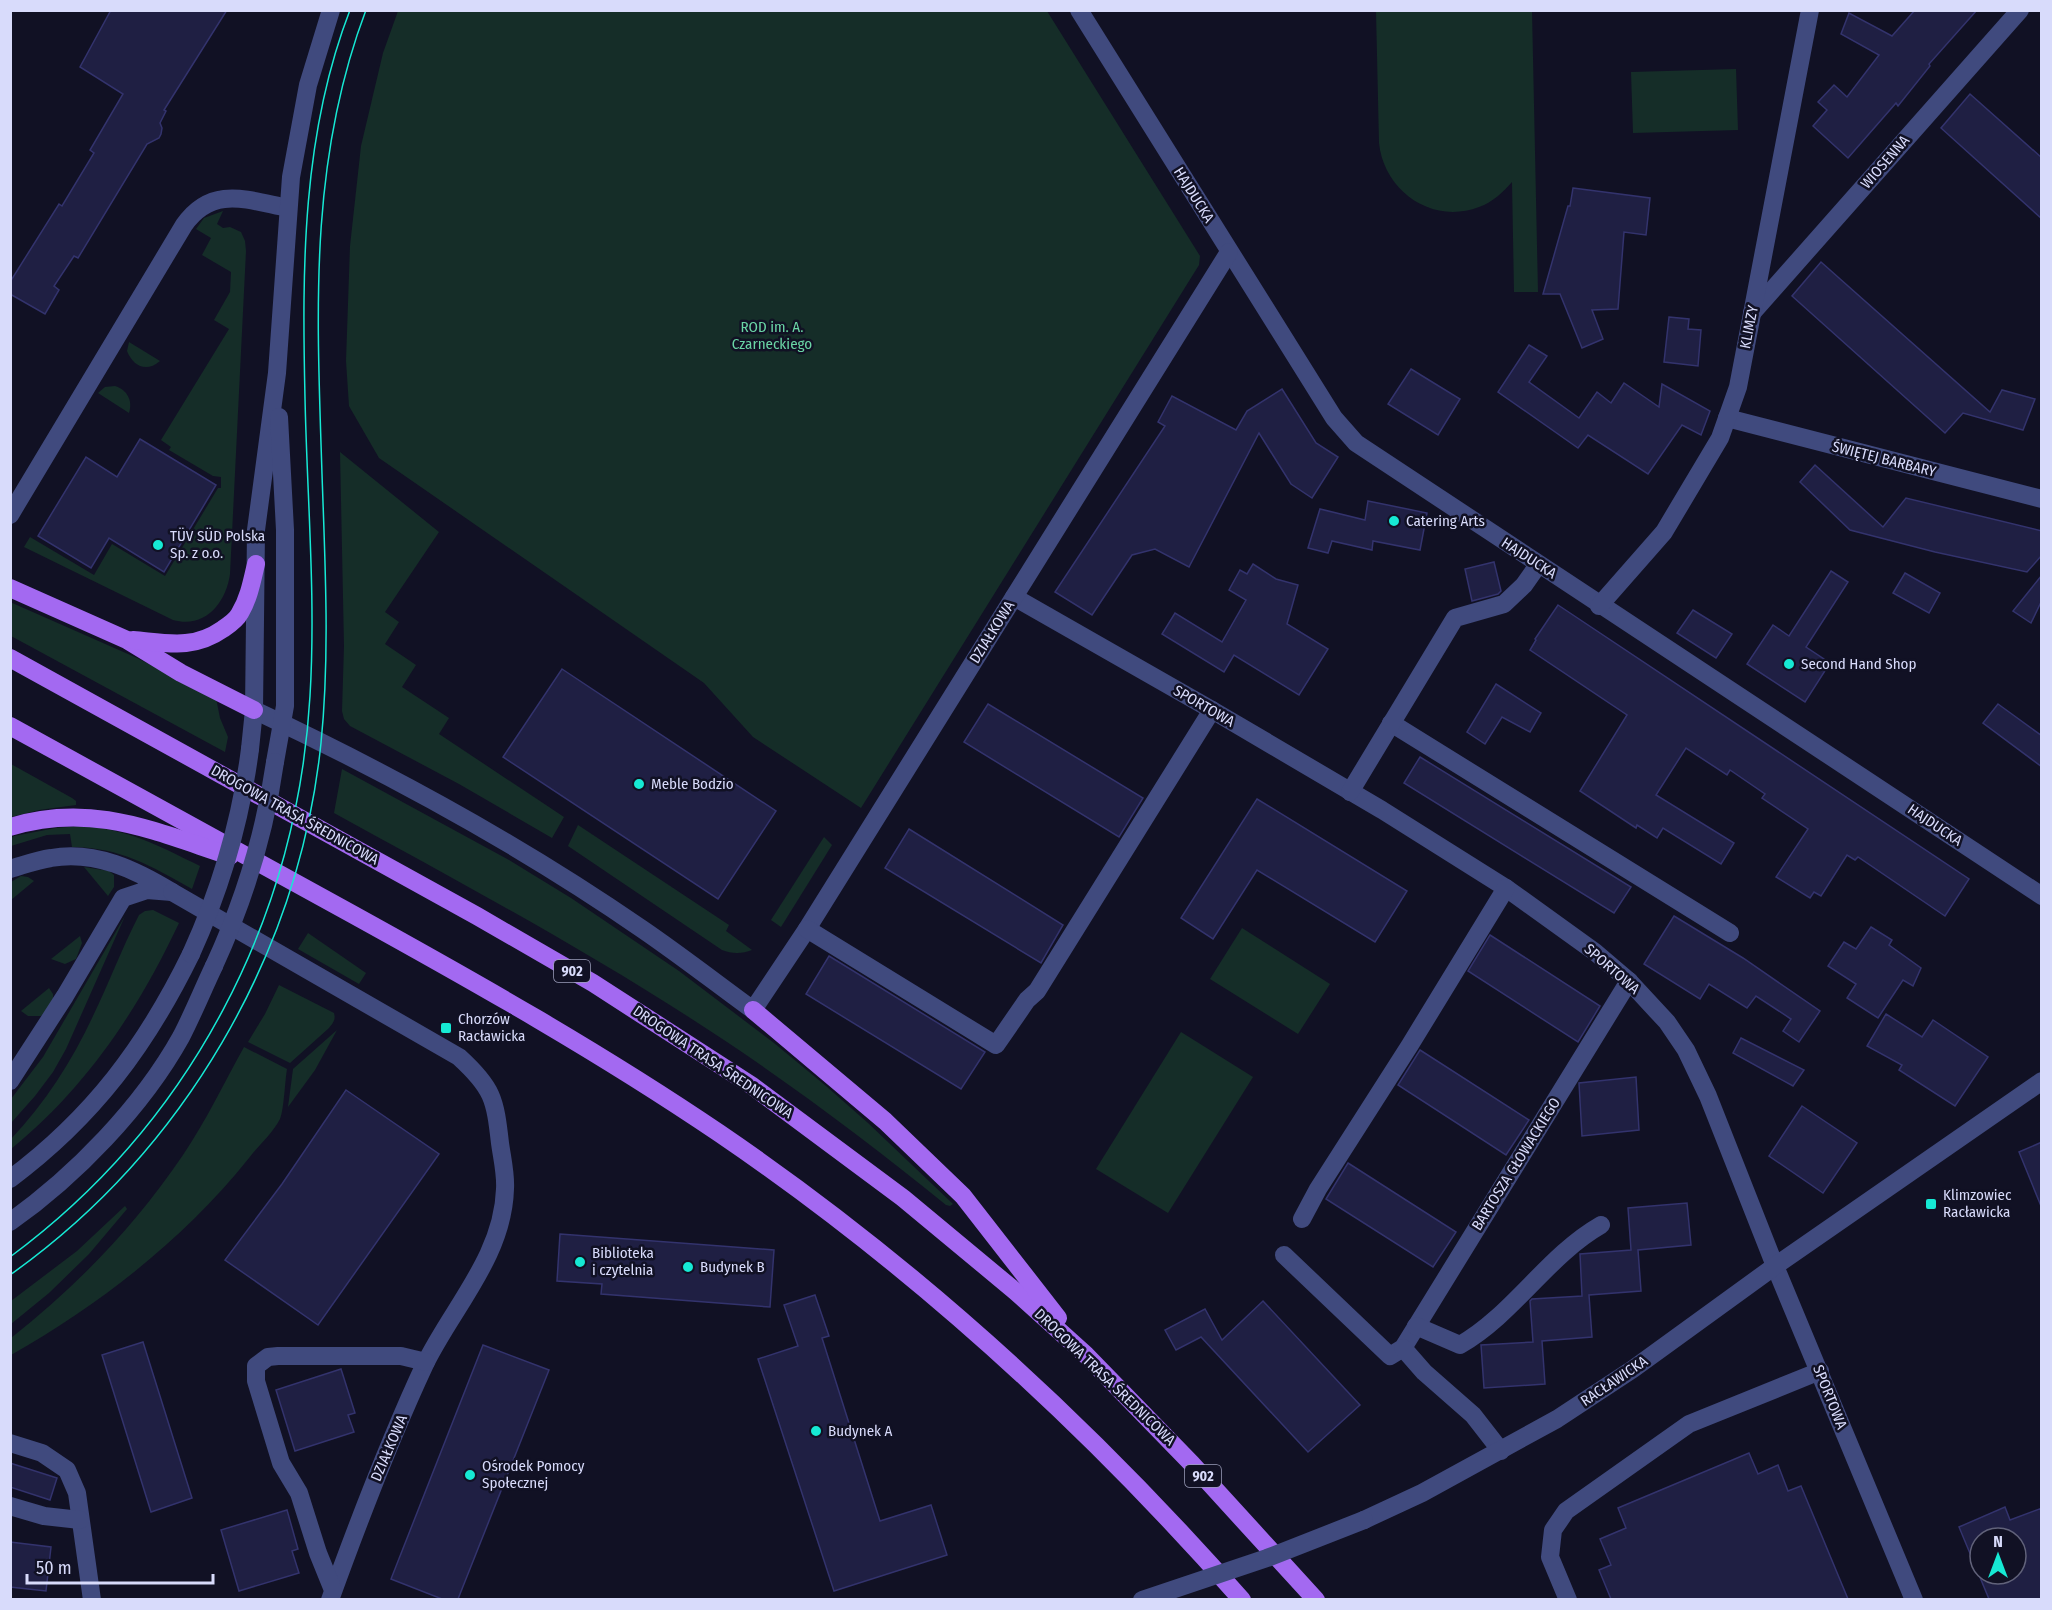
<svg xmlns="http://www.w3.org/2000/svg" width="2052" height="1610" viewBox="0 0 2052 1610" font-family="'Fira Sans Condensed',sans-serif">
	<style>
		.green { fill: #152d28 }
		.building { fill: #1f1f43; stroke: #33336d; stroke-width: 1.5; fill-rule: evenodd }
		.lines { fill: none; stroke-linecap: round; stroke-linejoin: round }
		.minor { stroke: #404a7e; stroke-width: 18 }
		.major { stroke: #a369f1; stroke-width: 18 }
		.tram { stroke: #16e9d4; stroke-width: 1.5 }
		.minor-bridge { stroke: #404a7e; stroke-width: 18 }
		.poi-dot { fill: #16e9d4; stroke: #111124; stroke-width: 2 }
		.labels { text-anchor: middle; dominant-baseline: central; stroke-width: 5; stroke-linejoin: round; paint-order: stroke }
		.shield { fill: #111124; stroke: #9c9eba; stroke-width: 1.5 }
		.shield-label { font-size: 14px; font-weight: bold; fill: #d8dbfb }
		.street-label { font-size: 15px; fill: #d8dbfb; stroke: #111124 }
		.park-label { font-size: 15px; fill: #6ad5a5; stroke: #111124 }
		.poi-label { font-size: 15px; fill: #d8dbfb; stroke: #111124; text-anchor: start }
	</style>
	<rect width="100%" height="100%" fill="#111124"/>
	<g class="green">
		<polygon points="398,11 1047,11 1200,256 1199,265 861,808 753,737 704,683 379,458 349,406 346,361 350,246 361,146 383,53"/>
		<path d="M 1376,11 L 1532,11 L 1538,292 L 1514,292 L 1512,182 C 1503,192 1493,202 1479,207 C 1432,225 1384,191 1379,143 Z"/>
		<polygon points="1736,69 1738,130 1633,133 1631,72"/>
		<path d="M 223,211 L 217,224 L 223,228 L 230,227 L 241,232 L 245,241 L 246,251 L 230,574 C 226,603 205,629 173,620 L 24,547 L 30,537 L 94,575 L 112,544 L 165,576 L 218,488 L 221,488 L 221,477 L 213,476 L 169,450 L 171,447 L 161,440 L 229,329 L 214,320 L 230,292 L 231,272 L 202,255 L 211,238 L 196,229 L 204,218 Z"/>
		<path d="M 129,342 L 160,361 C 146,373 133,366 127,351 Z"/>
		<path d="M 115,386 C 127,390 133,400 129,413 L 98,393 L 105,387 Z"/>
		<polygon points="340,452 439,532 385,612 399,622 385,644 416,665 402,687 449,718 439,734 564,817 552,838 459,784 350,726 344,719 342,711 344,646"/>
		<polygon points="10,602 137,658 216,698 220,718 228,737 225,752 11,636"/>
		<polygon points="11,764 72,798 76,801 76,805 39,810 11,817"/>
		<path d="M 342,769 L 509,860 L 571,898 L 679,971 L 774,1043 L 826,1086 L 868,1123 L 953,1204 L 950,1206 L 946,1205 C 876,1148 803,1093 727,1042 C 601,958 467,886 334,813 Z"/>
		<path d="M 578,825 L 729,925 L 726,931 L 752,950 C 742,954 732,954 722,950 L 568,846 Z"/>
		<path d="M 80,826 C 129,829 157,845 200,866 L 192,889 C 149,865 122,848 72,847 L 70,834 L 47,835 L 11,846 L 11,838 L 14,836 L 56,828 Z"/>
		<polygon points="824,837 832,845 781,927 771,920"/>
		<polygon points="84,867 109,871 114,875 114,887 108,896"/>
		<polygon points="21,876 28,877 34,881 11,900 11,882"/>
		<path d="M 153,910 L 179,923 C 138,1010 86,1088 11,1149 L 11,1139 C 45,1103 72,1061 93,1016 C 109,983 122,948 139,915 L 145,911 Z"/>
		<polygon points="125,916 66,1049 53,1072 35,1096 11,1123 11,1099 43,1057"/>
		<polygon points="1242,928 1330,984 1298,1034 1210,979"/>
		<polygon points="308,933 366,973 359,984 298,949"/>
		<polygon points="80,936 82,943 76,959 65,964 51,959"/>
		<path d="M 279,985 L 334,1013 C 336,1020 333,1023 329,1028 L 290,1063 L 248,1042 L 265,1014 Z"/>
		<polygon points="49,988 53,994 53,1003 41,1016 28,1016 21,1011"/>
		<polygon points="337,1030 315,1070 288,1107 293,1069"/>
		<polygon points="1181,1032 1253,1077 1168,1213 1096,1169"/>
		<path d="M 244,1047 L 287,1069 C 285,1081 284,1110 280,1119 C 273,1133 258,1146 249,1158 C 184,1239 101,1304 11,1355 L 11,1338 C 77,1286 135,1226 183,1155 C 206,1121 224,1083 244,1047 Z"/>
		<polygon points="125,1206 127,1209 89,1254 49,1293 11,1324 11,1301 77,1251"/>
	</g>
	<g class="building">
		<polygon points="111,10 227,10 164,110 166,111 160,123 162,128 161,134 159,138 147,144 78,258 74,256 54,286 59,290 45,314 10,294 10,282 59,204 62,206 94,153 90,150 123,94 80,67"/>
		<polygon points="1915,10 1977,10 1929,64 1930,66 1898,106 1896,103 1848,158 1813,126 1827,110 1818,102 1834,85 1847,97 1879,55 1841,34 1849,13 1892,36"/>
		<polygon points="1970,94 2042,158 2042,219 1941,128"/>
		<polygon points="1573,188 1650,198 1646,235 1624,232 1618,309 1592,310 1603,339 1582,348 1560,294 1543,294 1568,206 1570,206"/>
		<polygon points="1821,262 1990,412 2002,390 2035,399 2023,430 1963,413 1945,433 1792,296"/>
		<polygon points="1669,317 1689,319 1688,329 1701,330 1698,366 1664,362"/>
		<polygon points="1529,345 1547,356 1529,382 1579,418 1597,392 1611,403 1624,383 1659,407 1662,384 1710,411 1701,435 1682,425 1648,474 1588,435 1578,448 1498,392"/>
		<polygon points="1411,369 1460,399 1438,435 1388,404"/>
		<polygon points="1282,389 1316,443 1338,457 1312,498 1291,484 1259,433 1189,567 1155,549 1132,555 1092,615 1055,592 1165,426 1158,422 1172,396 1236,430 1247,411"/>
		<polygon points="140,439 216,485 164,572 109,538 91,568 38,536 86,457 117,477"/>
		<polygon points="1815,465 1883,527 1906,498 2042,531 2042,555 2027,572 1935,552 1850,530 1800,482"/>
		<polygon points="1368,501 1427,513 1420,550 1373,541 1372,550 1332,541 1328,553 1308,548 1320,509 1365,520"/>
		<polygon points="1494,562 1501,591 1498,594 1472,601 1465,569"/>
		<polygon points="1253,564 1276,579 1298,585 1287,624 1328,649 1299,695 1234,655 1224,672 1162,634 1175,613 1222,642 1246,600 1229,590 1240,570 1247,574"/>
		<polygon points="1831,571 1848,582 1806,647 1830,663 1805,702 1747,664 1773,625 1789,636"/>
		<polygon points="1905,573 1940,593 1929,613 1893,593"/>
		<polygon points="2042,575 2042,600 2031,623 2013,611"/>
		<polygon points="1558,605 1969,879 1945,916 1858,857 1855,860 1847,855 1821,896 1814,892 1810,898 1776,877 1808,829 1762,798 1765,794 1730,770 1727,775 1686,748 1656,795 1734,843 1721,864 1663,828 1657,838 1637,825 1636,828 1580,791 1627,715 1530,650 1536,640 1535,639"/>
		<polygon points="1693,610 1732,634 1716,658 1677,633"/>
		<polygon points="562,669 776,811 718,899 503,757"/>
		<polygon points="1496,684 1541,713 1530,732 1502,717 1485,744 1467,732"/>
		<polygon points="988,704 1143,798 1119,837 964,742"/>
		<polygon points="1998,704 2042,736 2042,767 1983,723"/>
		<polygon points="1420,757 1631,887 1614,913 1404,783"/>
		<polygon points="1257,799 1407,891 1375,942 1257,870 1213,939 1181,918"/>
		<polygon points="909,829 1063,925 1041,963 885,868"/>
		<polygon points="1674,916 1743,958 1820,1011 1799,1042 1783,1031 1791,1019 1756,996 1747,1008 1709,984 1700,999 1644,964"/>
		<polygon points="1871,927 1892,940 1889,945 1921,968 1913,986 1903,980 1878,1018 1847,998 1856,984 1828,966 1844,942 1856,949"/>
		<polygon points="1490,935 1600,1006 1578,1042 1468,971"/>
		<polygon points="829,956 985,1052 961,1089 806,994"/>
		<polygon points="1886,1014 1922,1037 1933,1020 1988,1057 1955,1106 1899,1070 1902,1065 1867,1046"/>
		<polygon points="1741,1038 1804,1070 1793,1086 1733,1053"/>
		<polygon points="1420,1050 1529,1120 1506,1155 1398,1085"/>
		<polygon points="1636,1077 1639,1130 1582,1136 1579,1083"/>
		<polygon points="346,1090 439,1154 318,1325 225,1260 282,1184"/>
		<polygon points="1802,1106 1857,1143 1823,1193 1769,1156"/>
		<polygon points="2042,1142 2042,1206 2041,1206 2019,1152"/>
		<polygon points="1348,1163 1456,1232 1433,1267 1326,1199"/>
		<polygon points="1687,1203 1691,1245 1638,1250 1641,1291 1589,1295 1592,1337 1542,1341 1545,1384 1484,1388 1481,1345 1533,1342 1530,1301 1532,1299 1582,1296 1580,1254 1631,1250 1628,1208"/>
		<polygon points="560,1234 774,1250 770,1307 601,1294 602,1284 557,1281"/>
		<polygon points="815,1295 829,1336 822,1338 880,1521 931,1505 947,1555 834,1591 758,1359 798,1346 784,1305"/>
		<polygon points="1263,1301 1360,1405 1308,1452 1201,1337 1176,1350 1165,1330 1205,1309 1222,1340"/>
		<polygon points="143,1342 192,1498 151,1512 102,1355"/>
		<polygon points="483,1345 549,1370 458,1599 442,1599 391,1579"/>
		<polygon points="341,1369 355,1413 348,1415 354,1432 295,1451 276,1390"/>
		<polygon points="1749,1453 1758,1474 1778,1465 1788,1491 1801,1486 1848,1599 1611,1599 1599,1570 1611,1565 1600,1539 1626,1528 1618,1508"/>
		<polygon points="10,1463 57,1478 50,1500 10,1487"/>
		<path d="M 2005,1507 L 2010,1520 L 2042,1508 L 2042,1599 L 1989,1599 L 1959,1527 ZM 1980,1538 L 2016,1538 L 2016,1574 L 1980,1574 Z"/>
		<polygon points="287,1510 298,1549 292,1551 299,1573 239,1591 221,1530"/>
		<polygon points="10,1542 51,1547 46,1591 10,1587"/>
	</g>
	<g class="lines">
		<g class="minor">
			<polyline points="1079,10 1334,418 1356,443 2042,896"/>
			<polyline points="1752,313 2020,10"/>
			<polyline points="1727,418 2042,499"/>
			<path d="M 10,515 L 184,225 C 212,185 247,200 288,208"/>
			<polyline points="1014,597 1212,710 1382,810 1506,888 1595,952 1629,981 1667,1022 1686,1050 1708,1096 1775,1266 1914,1600"/>
			<polyline points="1599,606 1664,532 1720,438 1738,387 1810,10"/>
			<path d="M 254,710 C 386,772 522,846 642,929 C 680,955 716,983 753,1010 L 807,929 L 1229,252"/>
			<polyline points="1391,723 1730,933"/>
			<polyline points="250,749 254,710 256,530 277,373 291,177 308,85 331,10"/>
			<polyline points="275,762 285,706 285,530 279,417"/>
			<polyline points="1350,792 1455,618 1504,604 1524,585 1538,565"/>
			<path d="M 10,869 C 24,865 37,860 51,858 C 95,850 136,870 172,892 L 147,890 L 123,898 L 65,996 L 10,1081"/>
			<path d="M 172,892 L 459,1057 C 493,1088 495,1099 500,1143 C 502,1158 506,1174 505,1189 C 503,1256 453,1307 425,1364 C 389,1441 359,1520 330,1600"/>
			<polyline points="807,929 996,1045 1027,1000 1037,991 1212,710"/>
			<path d="M 10,1179 C 93,1117 146,1046 191,954"/>
			<polyline points="1302,1219 1318,1189 1410,1045 1506,888"/>
			<path d="M 10,1222 C 75,1176 142,1107 181,1037 C 193,1014 203,989 214,966"/>
			<polyline points="1284,1255 1390,1356 1403,1348 1629,981"/>
			<path d="M 1416,1326 L 1460,1345 C 1514,1314 1547,1256 1601,1225"/>
			<polyline points="1403,1348 1424,1372 1473,1415 1501,1451"/>
			<polyline points="10,1443 42,1453 67,1470 77,1493 92,1600"/>
			<polyline points="10,1506 44,1516 80,1520"/>
			<polyline points="1364,1520 1422,1493 1557,1419 1633,1369 1775,1266 2042,1081"/>
			<polyline points="333,1590 318,1553 299,1493 281,1463 256,1381 256,1366 268,1357 278,1356 401,1356 426,1362"/>
			<polyline points="1568,1600 1550,1557 1553,1530 1566,1511 1689,1424 1820,1371"/>
		</g>
		<g class="major">
			<polyline points="10,588 127,640 181,673 254,710"/>
			<path d="M 133,640 C 167,643 193,650 223,629 C 229,625 237,619 240,613 C 249,598 252,581 256,564"/>
			<polyline points="10,658 477,916 593,983 751,1085 903,1198 1015,1291 1086,1355 1192,1464 1316,1600"/>
			<path d="M 10,726 C 124,788 238,851 352,914 C 477,983 601,1053 719,1133 C 913,1265 1087,1424 1242,1600"/>
			<path d="M 10,827 C 92,802 153,831 230,856"/>
			<polyline points="753,1010 885,1121 963,1196 1058,1318"/>
		</g>
		<g class="tram">
			<path d="M 10,1257 C 191,1123 297,919 310,696 C 316,597 307,497 305,398 C 302,267 302,134 350,10"/>
			<path d="M 10,1275 C 183,1152 299,955 321,743 C 330,654 325,563 322,474 C 317,315 308,163 366,10"/>
		</g>
		<g class="minor-bridge">
			<path d="M 191,954 C 221,888 241,820 250,749"/>
			<path d="M 214,966 C 244,901 265,833 275,762"/>
			<polyline points="1142,1600 1267,1558 1364,1520"/>
		</g>
	</g>
	<g class="poi-dot">
		<circle cx="1394" cy="521" r="6"/>
		<circle cx="158" cy="545" r="6"/>
		<circle cx="1789" cy="664" r="6"/>
		<circle cx="639" cy="784" r="6"/>
		<rect x="440" y="1022" width="12" height="12" rx="3"/>
		<rect x="1925" y="1198" width="12" height="12" rx="3"/>
		<circle cx="580" cy="1262" r="6"/>
		<circle cx="688" cy="1267" r="6"/>
		<circle cx="816" cy="1431" r="6"/>
		<circle cx="470" cy="1475" r="6"/>
	</g>
	<g class="labels">
		<g class="shield">
			<rect x="554" y="960" width="36" height="22" rx="4.5"/>
			<rect x="1185" y="1465" width="36" height="22" rx="4.5"/>
		</g>
		<g class="shield-label">
			<text x="572" y="971">902</text>
			<text x="1203" y="1476">902</text>
		</g>
		<g class="street-label">
			<text transform="translate(1885 162) rotate(-49)">WIOSENNA</text>
			<text transform="translate(1194 195) rotate(58)">HAJDUCKA</text>
			<text transform="translate(1749 327) rotate(-79)">KLIMZY</text>
			<text transform="translate(1884 459) rotate(14)">ŚWIĘTEJ BARBARY</text>
			<text transform="translate(1529 558) rotate(33)">HAJDUCKA</text>
			<text transform="translate(992 632) rotate(-58)">DZIAŁKOWA</text>
			<text transform="translate(1204 706) rotate(30)">SPORTOWA</text>
			<text transform="translate(295 815) rotate(29)">DROGOWA TRASA ŚREDNICOWA</text>
			<text transform="translate(1935 825) rotate(34)">HAJDUCKA</text>
			<text transform="translate(1612 969) rotate(41)">SPORTOWA</text>
			<text transform="translate(713 1062) rotate(34)">DROGOWA TRASA ŚREDNICOWA</text>
			<text transform="translate(1516 1164) rotate(-58)">BARTOSZA GŁOWACKIEGO</text>
			<text transform="translate(1105 1377) rotate(44)">DROGOWA TRASA ŚREDNICOWA</text>
			<text transform="translate(1614 1381) rotate(-34)">RACŁAWICKA</text>
			<text transform="translate(1830 1397) rotate(68)">SPORTOWA</text>
			<text transform="translate(389 1448) rotate(-67)">DZIAŁKOWA</text>
		</g>
		<g class="park-label">
			<text x="772" y="327">ROD im. A.<tspan x="772" dy="17">Czarneckiego</tspan></text>
		</g>
		<g class="poi-label">
			<text x="1406" y="521">Catering Arts</text>
			<text x="170" y="536">TÜV SÜD Polska<tspan x="170" dy="17">Sp. z o.o.</tspan></text>
			<text x="1801" y="664">Second Hand Shop</text>
			<text x="651" y="784">Meble Bodzio</text>
			<text x="458" y="1019">Chorzów<tspan x="458" dy="17">Racławicka</tspan></text>
			<text x="1943" y="1195">Klimzowiec<tspan x="1943" dy="17">Racławicka</tspan></text>
			<text x="592" y="1253">Biblioteka<tspan x="592" dy="17">i czytelnia</tspan></text>
			<text x="700" y="1267">Budynek B</text>
			<text x="828" y="1431">Budynek A</text>
			<text x="482" y="1466">Ośrodek Pomocy<tspan x="482" dy="17">Społecznej</tspan></text>
		</g>
	</g>
	<rect width="2052" height="1610" fill="none" stroke="#d8dbfb" stroke-width="24"/>
	<g transform="translate(1998 1556)"><circle r="28" fill="#111124" stroke="#61627a" stroke-width="1.5"/>
	<path d="M0-4.5L10 22L0 15L-10 22Z" fill="#16e9d4"/>
	<text y="-9" font-size="16" font-weight="bold" text-anchor="middle" fill="#d8dbfb">N</text>
	</g>
	<path d="M27 1574v9h186v-9" fill="none" stroke="#d8dbfb" stroke-width="3"/>
	<text x="36" y="1574" font-size="18" fill="#d8dbfb" stroke="#111124" stroke-width="4.5" paint-order="stroke">50 m</text>
</svg>
